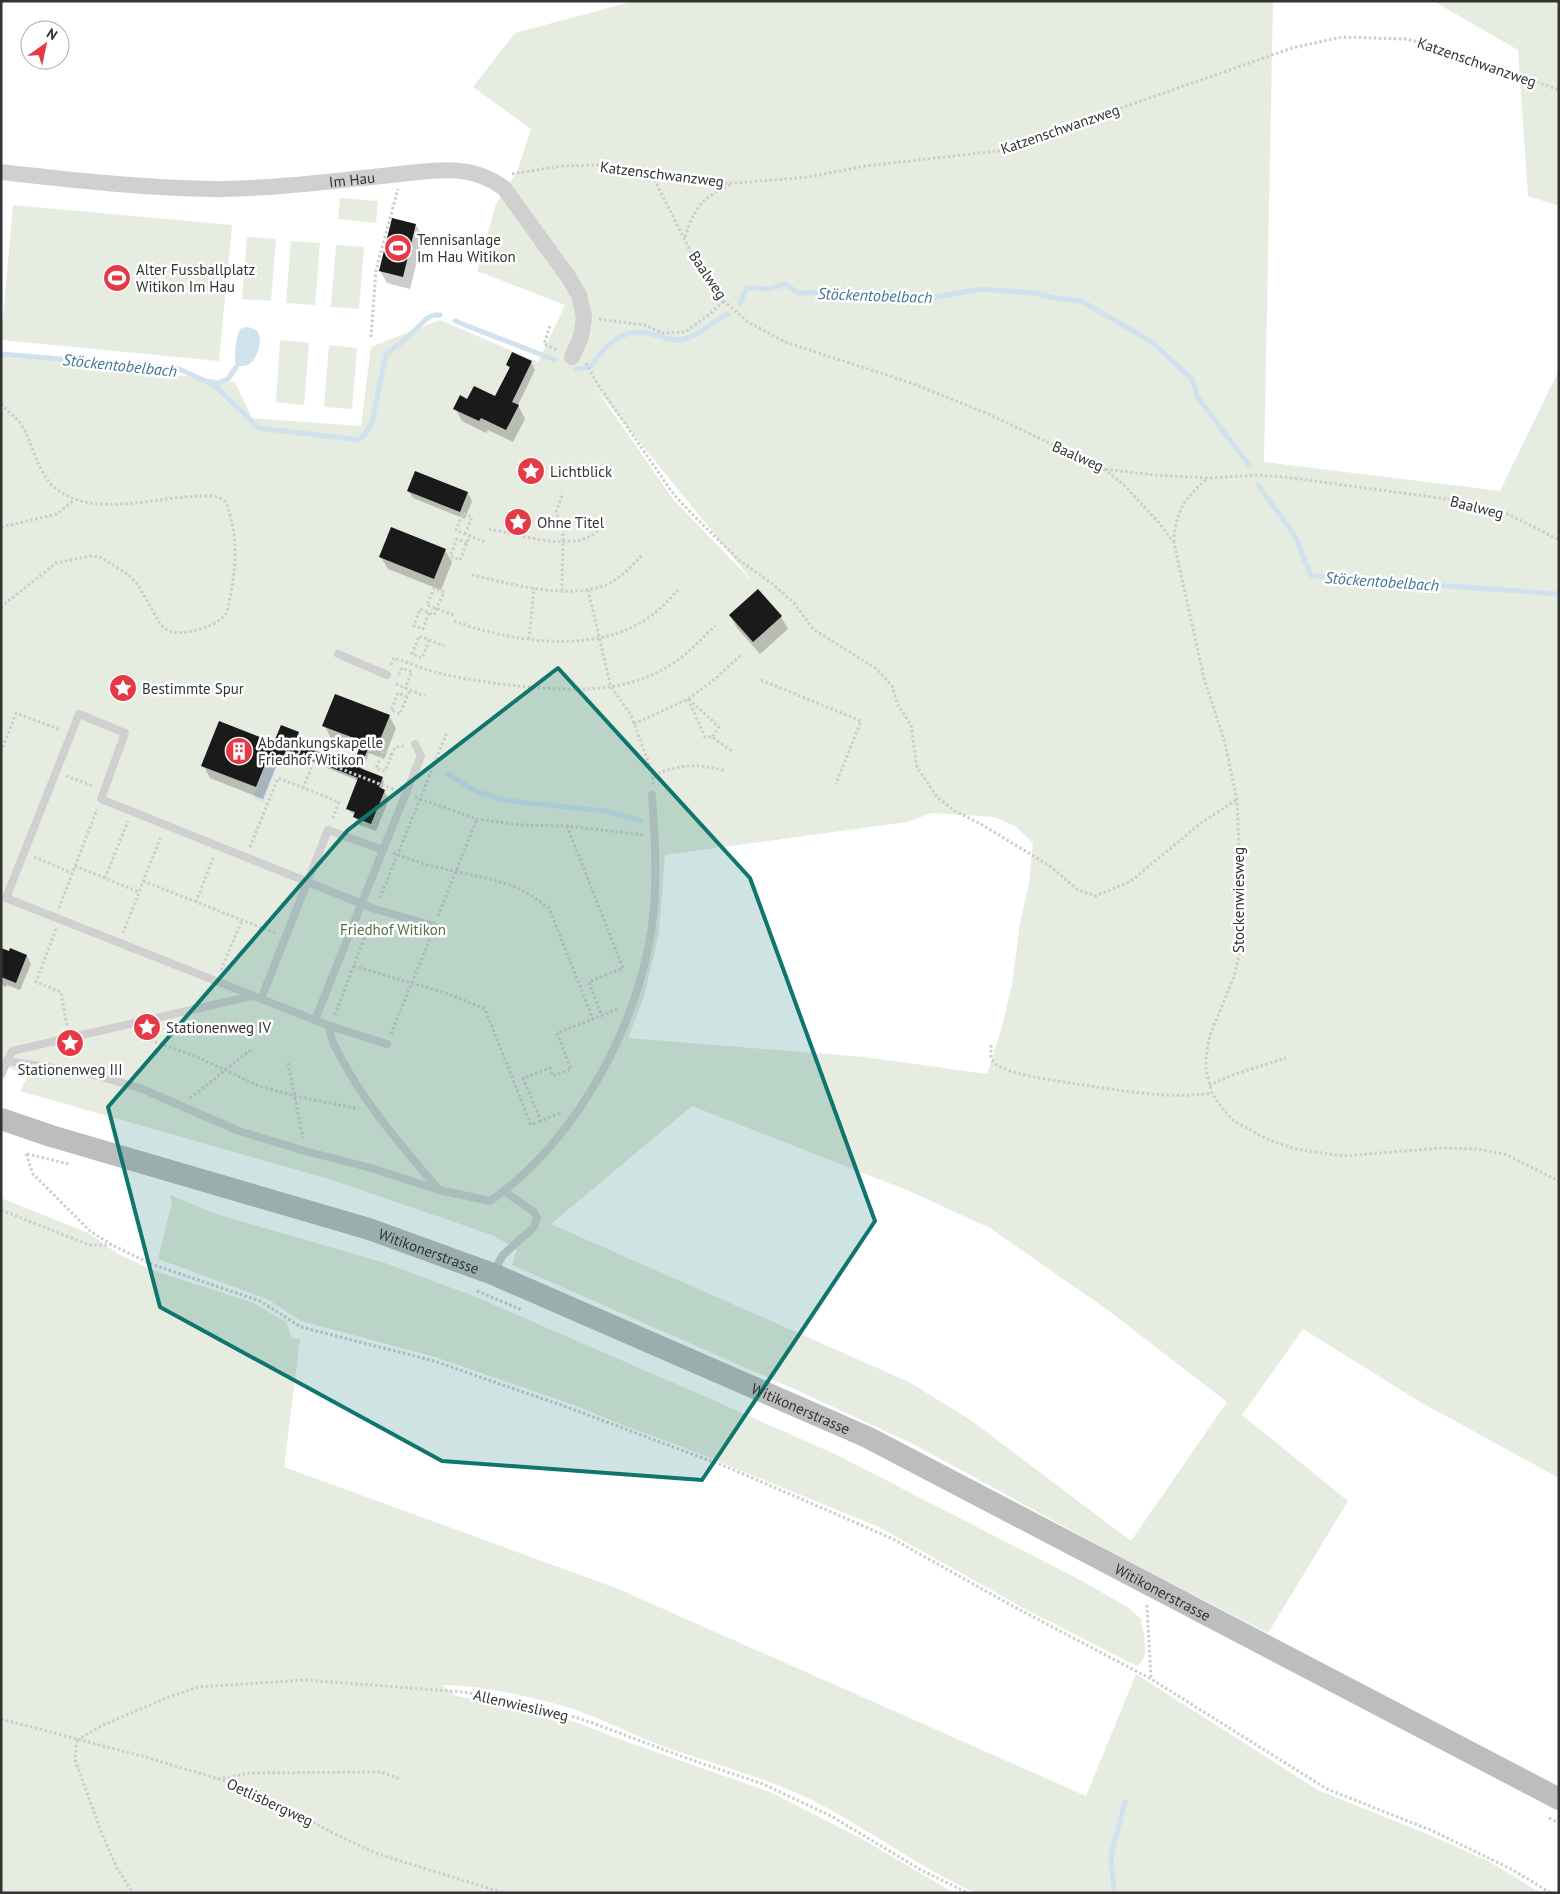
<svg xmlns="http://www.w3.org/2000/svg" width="1560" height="1894" viewBox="0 0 1560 1894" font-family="'PT Sans',sans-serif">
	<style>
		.green { fill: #e6ecdf; fill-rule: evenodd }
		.water { fill: #cfe2ee }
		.shadow { fill: #0003 }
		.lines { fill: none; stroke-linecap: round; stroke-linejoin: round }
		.stream { stroke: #cfe2ee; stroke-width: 5 }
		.building { fill: #1a1a1a }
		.path { stroke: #cdcdcd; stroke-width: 3; stroke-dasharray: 2.5 2.5; stroke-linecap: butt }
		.service { stroke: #d0d0d0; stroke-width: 8 }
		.minor { stroke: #d0d0d0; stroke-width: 16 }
		.secondary { stroke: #bdbdbd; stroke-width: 22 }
		.marked { fill: #0f766e; fill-opacity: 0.2; stroke: #0f766e; stroke-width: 4; stroke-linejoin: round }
		.labels { text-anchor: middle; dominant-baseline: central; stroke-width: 5; stroke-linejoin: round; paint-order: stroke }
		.street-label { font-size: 15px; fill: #333; stroke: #fff }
		.poi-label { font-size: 15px; fill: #333; stroke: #fff; text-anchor: start }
		.park-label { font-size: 15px; fill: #56703f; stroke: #fff }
		.water-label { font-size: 16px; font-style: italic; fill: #3f7597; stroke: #fff }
	</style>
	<rect width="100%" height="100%" fill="#fff"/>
	<g class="green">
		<path d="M 634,1 L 1273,1 L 1264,462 L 1500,491 L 1559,370 L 1559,1478 L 1422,1403 L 1303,1329 L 1242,1415 L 1348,1501 L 1268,1633 L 1120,1557 L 913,1444 L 792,1388 L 512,1265 L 517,1249 L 492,1235 L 329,1179 L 20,1091 L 28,1076 L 1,1064 L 1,354 L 235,382 L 252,418 L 361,426 L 371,347 L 440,320 L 538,362 L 565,305 L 477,271 L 496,204 L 517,172 L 531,129 L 473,87 L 515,33 ZM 594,386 L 750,578 L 750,579 L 673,499 ZM 932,813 L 994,817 L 1015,826 L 1033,843 L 1029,883 L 1020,923 L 1012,984 L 1002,1027 L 987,1074 L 864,1057 L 628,1038 L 644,997 L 659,933 L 665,855 L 907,822 ZM 692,1106 L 909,1191 L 990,1228 L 1109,1311 L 1227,1402 L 1131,1541 L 972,1421 L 909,1382 L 551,1224 Z"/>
		<polygon points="1433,1 1559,1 1559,206 1528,196 1518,50"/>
		<polygon points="340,198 378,201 376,223 338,219"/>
		<polygon points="13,205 232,225 219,361 1,340"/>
		<polygon points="247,237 276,239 271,301 242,299"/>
		<polygon points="291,241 320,243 315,305 286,303"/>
		<polygon points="336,245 364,247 359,309 331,307"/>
		<polygon points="280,340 309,343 304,405 276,402"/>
		<polygon points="329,345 357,348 352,409 324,407"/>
		<path d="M 170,1195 L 216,1214 L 385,1263 L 476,1297 L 706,1397 L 837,1455 L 1082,1581 L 1129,1608 L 1141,1619 C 1143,1633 1150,1654 1139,1665 L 1135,1665 L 1025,1609 L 879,1527 L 688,1449 L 617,1423 L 577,1406 L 435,1357 L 301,1321 L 267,1299 L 158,1259 L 172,1202 Z"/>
		<path d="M 1,1198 L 88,1233 L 120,1255 L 158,1272 L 254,1303 L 286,1322 L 292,1338 L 300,1339 L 284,1467 L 616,1588 L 1086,1796 L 1136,1674 L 1318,1790 L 1432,1836 L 1490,1862 L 1541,1893 L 975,1893 C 923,1869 877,1835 827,1808 C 778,1781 723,1767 671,1749 C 638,1738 608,1721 576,1710 C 535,1697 484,1686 442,1685 L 456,1696 L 536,1710 L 578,1723 L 630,1743 L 770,1792 L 864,1840 L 954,1893 L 1,1893 Z"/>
	</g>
	<g class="water">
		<path d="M 247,327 C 251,328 256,329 258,332 C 263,341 257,360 248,365 C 245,366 240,366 236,367 C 234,354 235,341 240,329 Z"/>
		<polygon points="269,758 279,762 263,802 253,798"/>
	</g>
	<g class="shadow">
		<polygon points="416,225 423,237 410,289 387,283 380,271"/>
		<polygon points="531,362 535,370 518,405 525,419 513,442 488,430 486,433 462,421 455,408 468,400 496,398 510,369 507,365"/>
		<polygon points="415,473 468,493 472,501 465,519 413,498 408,491"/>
		<polygon points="445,550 452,562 441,590 388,569 381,557"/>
		<polygon points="758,591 781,617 788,629 760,654 737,628 730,615"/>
		<polygon points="389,716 396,728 384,759 369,753 362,771 382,778 384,782 381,789 384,791 389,799 376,831 359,825 355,817 356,815 350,812 348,809 359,781 288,752 284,763 278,761 263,799 210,778 203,765 265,740 268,746 273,748 298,733 300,736 297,745 353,767 360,749 331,738 324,725"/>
		<polygon points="1,949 10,953 11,950 27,956 31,964 20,990 7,985 6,987 1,985"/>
	</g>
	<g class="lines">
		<g class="stream">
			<polyline points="740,304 746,288 769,289 785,284 798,293 883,292 933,298 980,289 1035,293 1055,298 1081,301 1152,342 1192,379 1198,398 1249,465"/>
			<polyline points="455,321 555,360"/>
			<polyline points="1,354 179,369 214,385 259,428 358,440 366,433 372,422 386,354 407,338 426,319 434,315 440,315"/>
			<path d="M 591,366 C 604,347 621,328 647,333 C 660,335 670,342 684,339 C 700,336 713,320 728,314"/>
			<polyline points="576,369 587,368"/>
			<polyline points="214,385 228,379 236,367"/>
			<polyline points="1258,485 1295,536 1311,576 1559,594"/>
			<polyline points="447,773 477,792 509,801 606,811 641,821"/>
			<polyline points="1114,1893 1111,1856 1125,1802"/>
		</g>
	</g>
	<g class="building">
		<polygon points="392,218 416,224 403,277 379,271"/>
		<polygon points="512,352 532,361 512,402 519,405 506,430 481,418 479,421 453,409 460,395 467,399 474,386 495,396 510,367 506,365"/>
		<polygon points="415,471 468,492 460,512 407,491"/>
		<polygon points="391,527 446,549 434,579 379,557"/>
		<polygon points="758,589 782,616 753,642 729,615"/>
		<polygon points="335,694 390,715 377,747 370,744 360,768 383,777 379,787 385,790 371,824 353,817 355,812 346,809 358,778 286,750 282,760 269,755 256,787 201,766 219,721 265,739 264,743 272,747 281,725 299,732 295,743 353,765 362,741 322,726"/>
		<polygon points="1,948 9,951 10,948 27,955 16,983 1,977"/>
	</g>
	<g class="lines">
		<g class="path">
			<polyline points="512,174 561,166 595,165 624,167 703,183 736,183 809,177 865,166 998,151 1292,48 1342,37 1405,39 1435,45 1559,90"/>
			<polyline points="652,175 696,262 712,288 724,301 748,322 785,342 911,383 986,413 1104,469 1155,475 1208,478 1258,475 1285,477 1468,502 1510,515 1559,540"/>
			<path d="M 685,237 C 695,206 703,196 733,184"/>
			<polyline points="599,319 644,325 662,333 685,332 710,314 724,301"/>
			<polyline points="550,326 544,344 557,350"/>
			<polyline points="371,337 376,270 398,189"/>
			<polyline points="586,363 597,383 674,495 697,519 740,561 770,582 794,603 813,629 878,670 892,686 898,705 911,725 917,767 937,797 955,811 979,823 1050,866 1078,890 1096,896 1131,881 1201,823 1236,800"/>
			<path d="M 1,404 C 10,413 21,421 26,433 C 35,453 41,481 62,493 C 99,516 158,497 199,496 C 206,496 216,495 222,499 C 228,503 229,511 231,519 C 239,549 234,578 228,608 C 225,625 188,635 173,632 C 168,631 164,628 160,624 L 139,586 L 129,575 L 100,557 L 90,556 L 56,563 L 1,607"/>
			<polyline points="1104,469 1124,485 1160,524 1174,543 1204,678 1225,743 1237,800 1239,849 1240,952 1234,977 1210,1035 1206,1057 1206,1070 1212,1093 1221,1107 1234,1121 1269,1140 1295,1149 1343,1156 1441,1148 1478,1149 1507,1155 1559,1181"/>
			<polyline points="1,527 57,514 74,500"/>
			<path d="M 489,529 C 516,534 568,551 592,535 C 598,532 602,526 607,522"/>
			<path d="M 465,534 L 472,517 L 463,513 L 456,530 C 465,534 475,538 485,542"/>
			<path d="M 1174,542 C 1175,511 1185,498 1208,478"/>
			<polyline points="467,543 457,539 450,556 460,560 470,535"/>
			<path d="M 472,575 C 512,584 569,601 608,584 C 622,577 633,565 643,554"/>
			<polyline points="588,590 611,687 631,715 653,775 653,784"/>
			<polyline points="562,591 563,530 556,512 563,493"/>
			<polyline points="429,613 423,629 414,626 420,609 434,615 444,592 434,588 427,605 456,616"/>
			<path d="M 454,621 C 511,642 595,655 648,618 C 660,610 669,599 679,589"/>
			<polyline points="529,639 534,588"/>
			<polyline points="429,640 422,658 412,654 419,636 444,646"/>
			<path d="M 391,665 L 394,658 C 407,662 420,668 434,672 C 462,679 491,683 520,686 C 572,691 626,694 672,664 C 688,654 701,639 715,626"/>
			<polyline points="399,675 402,668 412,672 405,688"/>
			<polyline points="761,680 861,721 836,784"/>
			<polyline points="396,684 425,696"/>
			<polyline points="407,697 398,693 391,710 400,714 410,690"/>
			<polyline points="688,699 705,737 712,737 733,752"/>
			<polyline points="689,699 719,727 712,737"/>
			<polyline points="634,724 688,699 714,680 741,655"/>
			<polyline points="303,739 296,759 312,766 303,788"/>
			<polyline points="1,752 16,713 61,730"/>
			<polyline points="298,752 395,790"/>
			<polyline points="392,755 383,751 376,768 385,771 395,747 405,746"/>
			<path d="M 653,775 C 685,764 693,763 726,771"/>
			<polyline points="66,776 93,786"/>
			<polyline points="415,797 477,819 520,825 567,826 644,835"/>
			<polyline points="567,826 623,968 589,982 602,1016"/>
			<polyline points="250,847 278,778 339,802 332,820"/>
			<polyline points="393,853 427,865 494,880 513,886 532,896 549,908 593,1019 618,1009"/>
			<polyline points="34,857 72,873"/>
			<polyline points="75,866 139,892"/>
			<polyline points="105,878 128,821"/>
			<polyline points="143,881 275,933"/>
			<polyline points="380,898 447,732"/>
			<polyline points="196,902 214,856"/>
			<polyline points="59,908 97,809"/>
			<polyline points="438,916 477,819"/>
			<polyline points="56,929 36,982 61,992 67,1027"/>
			<polyline points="123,933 161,836"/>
			<polyline points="354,966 449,994 485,1009 531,1125 541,1121"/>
			<polyline points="221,970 242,920"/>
			<polyline points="335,1015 371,920"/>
			<polyline points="391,1034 431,936"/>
			<polyline points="136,1035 195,1056 259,1086 295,1096 359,1109"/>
			<path d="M 991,1045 L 991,1057 C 994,1064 999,1067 1005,1069 C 1028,1078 1054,1080 1077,1084 C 1119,1090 1170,1100 1212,1093"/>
			<polyline points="288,1063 303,1138"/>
			<polyline points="1209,1085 1235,1074 1286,1058"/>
			<polyline points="190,1098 253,1048"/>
			<polyline points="560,1113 541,1121 523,1078 550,1068 553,1076 571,1069 557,1033 593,1019"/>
			<polyline points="26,1154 33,1174 90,1231 112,1245 151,1264 260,1301 301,1327 434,1361 572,1409 732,1469 893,1539 1009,1604 1151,1679 1327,1789 1433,1831 1511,1869 1551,1893"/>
			<polyline points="27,1154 69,1164"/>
			<polyline points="1,1210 89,1245 111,1245"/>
			<polyline points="477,1291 522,1310"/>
			<polyline points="1147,1605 1151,1679"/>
			<polyline points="1,1719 145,1757 239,1785 275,1802 339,1836 378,1854 504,1893"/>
			<polyline points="77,1740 103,1725 166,1698 198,1687 304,1680 464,1692 540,1706 590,1722 689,1759 763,1784 831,1816 921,1870 968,1893"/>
			<polyline points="77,1740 75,1760 102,1834 117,1868 133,1893"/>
			<polyline points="218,1779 250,1773 381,1772 400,1779"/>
			<polyline points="1549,1818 1559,1823"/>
		</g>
		<g class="service">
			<polyline points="338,654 387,675"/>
			<polyline points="261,999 328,830 383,850 421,756 415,744"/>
			<polyline points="315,1020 383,850"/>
			<path d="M 330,1026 C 329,1039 336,1047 341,1058 C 367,1107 403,1147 438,1189"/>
			<polyline points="387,1044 330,1026 6,898 79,714 125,733 101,799 375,909 434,926"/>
			<path d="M 7,1061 L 87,1073 L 140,1088 L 239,1131 L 305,1151 L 371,1168 L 439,1190 L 490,1201 C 579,1140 645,1015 654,908 C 657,870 655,833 652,795"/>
			<polyline points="1,1075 12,1051 252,996"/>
			<polyline points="494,1271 503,1255 534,1227 537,1218 534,1212 504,1191"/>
		</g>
		<path class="minor" id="s1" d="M 1,172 C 72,180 142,188 213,189 C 272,189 332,181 391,175 C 431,171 469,162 504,188 L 569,278 L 579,295 L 584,317 L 581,337 L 572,357"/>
		<path class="secondary" id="s2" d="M 1,1119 L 51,1136 L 369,1229 L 493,1274 L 867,1437 L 1559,1799"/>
	</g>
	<path class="marked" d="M 558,668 L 750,878 L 875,1221 L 702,1480 L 442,1461 L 160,1307 L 108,1107 L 348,830 Z"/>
	<defs>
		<g id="stadium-disc" transform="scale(1.4375)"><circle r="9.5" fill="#e63946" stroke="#fff"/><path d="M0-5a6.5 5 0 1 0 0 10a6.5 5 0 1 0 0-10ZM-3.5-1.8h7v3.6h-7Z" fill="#fff"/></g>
		<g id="sight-disc" transform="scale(1.4375)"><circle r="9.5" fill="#e63946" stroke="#fff"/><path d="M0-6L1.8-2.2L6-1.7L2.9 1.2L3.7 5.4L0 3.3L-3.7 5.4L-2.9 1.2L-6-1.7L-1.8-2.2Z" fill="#fff"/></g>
		<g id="building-disc" transform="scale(1.4375)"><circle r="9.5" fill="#e63946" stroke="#fff"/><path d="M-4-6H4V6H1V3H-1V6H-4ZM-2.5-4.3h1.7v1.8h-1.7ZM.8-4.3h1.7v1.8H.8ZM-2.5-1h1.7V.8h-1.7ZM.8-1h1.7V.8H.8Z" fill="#fff"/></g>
	</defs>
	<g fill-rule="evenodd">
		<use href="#stadium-disc" x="398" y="248"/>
		<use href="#stadium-disc" x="117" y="278"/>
		<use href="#sight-disc" x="531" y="471"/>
		<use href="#sight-disc" x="518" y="522"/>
		<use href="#sight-disc" x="123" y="688"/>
		<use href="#building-disc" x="239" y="751"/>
		<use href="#sight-disc" x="147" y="1027"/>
		<use href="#sight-disc" x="70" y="1043"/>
	</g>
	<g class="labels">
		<g class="street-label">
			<text transform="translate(1477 62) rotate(19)">Katzenschwanzweg</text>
			<text transform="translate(1060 129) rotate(-19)">Katzenschwanzweg</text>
			<text transform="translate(662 174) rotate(7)">Katzenschwanzweg</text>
			<text stroke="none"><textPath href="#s1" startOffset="352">Im Hau</textPath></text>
			<text transform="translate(708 275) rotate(56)">Baalweg</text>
			<text transform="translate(1078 456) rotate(24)">Baalweg</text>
			<text transform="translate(1477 507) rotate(14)">Baalweg</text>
			<text transform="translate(1238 900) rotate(-90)">Stockenwiesweg</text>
			<text stroke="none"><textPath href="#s2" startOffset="448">Witikonerstrasse</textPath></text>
			<text stroke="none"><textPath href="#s2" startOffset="852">Witikonerstrasse</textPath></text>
			<text stroke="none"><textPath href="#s2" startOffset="1258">Witikonerstrasse</textPath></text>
			<text transform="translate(521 1705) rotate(13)">Allenwiesliweg</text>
			<text transform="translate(270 1802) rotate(25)">Oetlisbergweg</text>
		</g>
		<g class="poi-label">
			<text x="417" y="239">Tennisanlage<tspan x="417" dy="17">Im Hau Witikon</tspan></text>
			<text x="136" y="269">Alter Fussballplatz<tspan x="136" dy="17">Witikon Im Hau</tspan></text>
			<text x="550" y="471">Lichtblick</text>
			<text x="537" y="522">Ohne Titel</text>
			<text x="142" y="688">Bestimmte Spur</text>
			<text x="258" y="742">Abdankungskapelle<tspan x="258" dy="17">Friedhof Witikon</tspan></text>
			<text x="166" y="1027">Stationenweg IV</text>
			<text x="70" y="1069" text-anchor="middle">Stationenweg III</text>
		</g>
		<g class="park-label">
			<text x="393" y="929">Friedhof Witikon</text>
		</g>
		<g class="water-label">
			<text transform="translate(875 295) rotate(2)">Stöckentobelbach</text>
			<text transform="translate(120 365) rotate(6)">Stöckentobelbach</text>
			<text transform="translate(1382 581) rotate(4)">Stöckentobelbach</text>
		</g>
	</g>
	<rect width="1560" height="1894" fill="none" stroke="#333333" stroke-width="5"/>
	<g transform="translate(45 45) rotate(33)"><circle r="24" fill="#ffffff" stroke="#adadad"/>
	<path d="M0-4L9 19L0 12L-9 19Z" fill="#e63946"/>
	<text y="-8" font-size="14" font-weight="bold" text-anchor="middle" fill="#333333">N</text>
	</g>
</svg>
